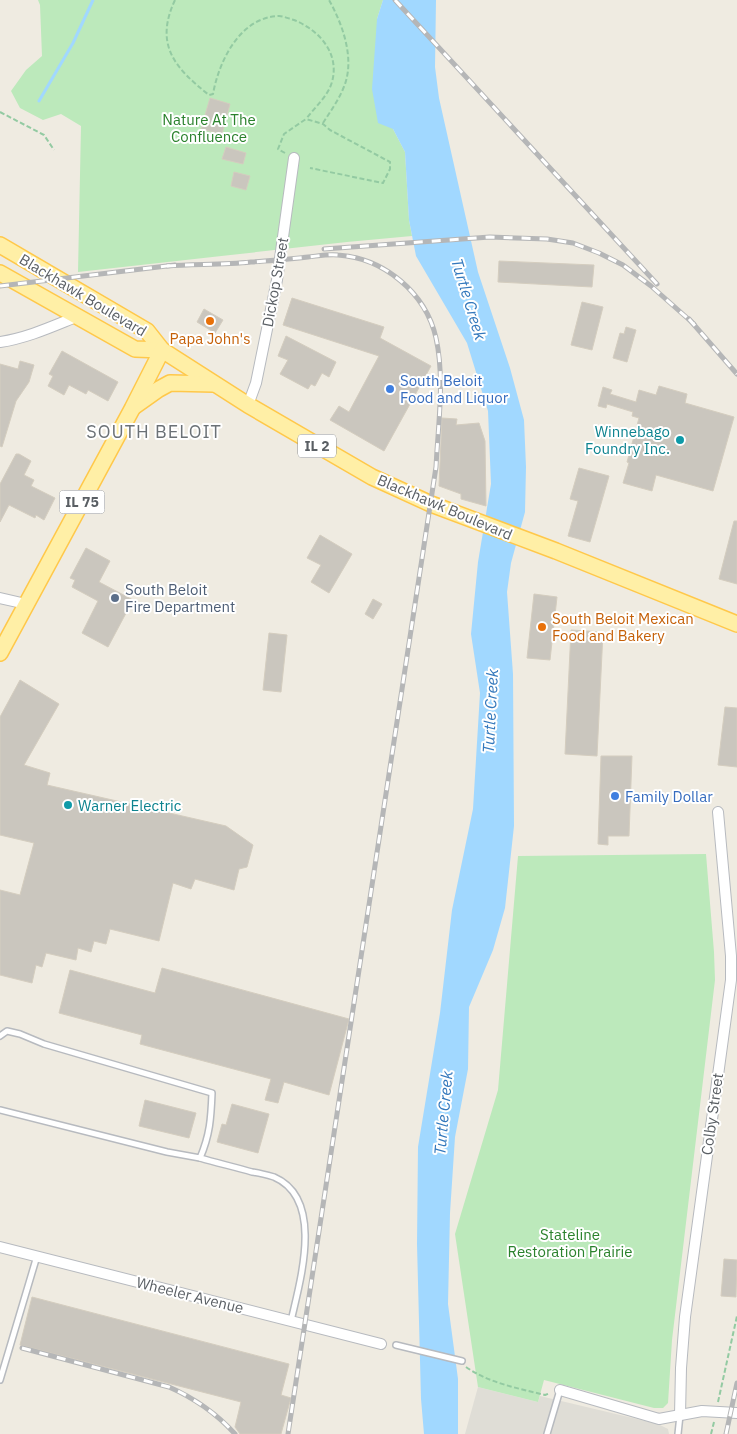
<svg xmlns="http://www.w3.org/2000/svg" width="737" height="1434" viewBox="0 0 737 1434" font-family="'IBM Plex Sans',sans-serif">
	<style>
		.industrial { fill: #dfddd6 }
		.green { fill: #bce9bb }
		.water { fill: #a1d8ff }
		.lines { fill: none; stroke-linecap: round; stroke-linejoin: round }
		.stream { stroke: #a1d8ff; stroke-width: 3 }
		.building { fill: #cac6be; stroke: #d4cdbf }
		.service-casing { stroke: #b7babf; stroke-width: 8 }
		.minor-casing { stroke: #b7babf; stroke-width: 12 }
		.primary-casing { stroke: #ffc84a; stroke-width: 18 }
		.path { stroke: #93caa2; stroke-width: 2; stroke-dasharray: 5 2.5; stroke-linecap: butt }
		.service { stroke: #fff; stroke-width: 5 }
		.minor { stroke: #fff; stroke-width: 10 }
		.primary { stroke: #ffefa6; stroke-width: 15 }
		.rail-casing { stroke: #b5b6b7; stroke-width: 5 }
		.rail { stroke: #fff; stroke-width: 3; stroke-dasharray: 9; stroke-linecap: butt }
		.food-dot { fill: #e8710a; stroke: #fff; stroke-width: 2 }
		.shop-dot { fill: #3f7fe0; stroke: #fff; stroke-width: 2 }
		.culture-dot { fill: #0f9aa8; stroke: #fff; stroke-width: 2 }
		.service-dot { fill: #5c6f8a; stroke: #fff; stroke-width: 2 }
		.labels { text-anchor: middle; dominant-baseline: central; stroke-width: 4; stroke-linejoin: round; paint-order: stroke }
		.shield { fill: #fff; stroke: #8c8f92; stroke-width: 1 }
		.shield-label { font-size: 14px; font-weight: bold; fill: #5a5f64 }
		.park-label { font-size: 15px; fill: #2b822d; stroke: #fff }
		.street-label { font-size: 15px; fill: #5a5f64; stroke: #fff }
		.food-label { font-size: 15px; fill: #c56008; stroke: #fff }
		.shop-label { font-size: 15px; fill: #366cbe; stroke: #fff; text-anchor: start }
		.culture-label { font-size: 15px; fill: #0d838f; stroke: #fff; text-anchor: end }
		.service-label { font-size: 15px; fill: #4e5e75; stroke: #fff; text-anchor: start }
		.water-label { font-size: 16px; font-style: italic; fill: #3378bc; stroke: #fff }
		.quarter-label { font-size: 18px; letter-spacing: 1px; fill: #6b7176; stroke: #fff }
	</style>
	<rect width="100%" height="100%" fill="#efebe1"/>
	<polygon class="industrial" points="478,1387 538,1402 540,1396 658,1424 668,1429 669,1434 465,1434"/>
	<g class="green">
		<polygon points="38,0 383,0 377,19 393,129 405,152 409,220 412,236 347,242 78,272 81,126 61,114 43,120 20,108 11,91 26,70 42,56 40,5"/>
		<polygon points="706,854 714,952 715,980 672,1340 668,1403 663,1408 654,1408 544,1380 538,1402 478,1387 455,1234 498,1090 518,856"/>
	</g>
	<polygon class="water" points="383,0 436,0 435,67 439,98 478,272 510,368 524,420 526,467 525,512 511,563 507,592 513,674 514,826 505,908 493,950 469,1007 468,1069 455,1137 450,1213 448,1304 458,1379 458,1434 424,1434 421,1399 417,1244 418,1147 440,1013 452,910 473,809 480,693 471,634 478,562 491,484 488,411 467,343 416,256 409,220 405,152 393,129 378,123 372,89 377,19"/>
	<g class="lines">
		<polyline class="stream" points="39,101 73,43 93,0"/>
	</g>
	<g class="building">
		<polygon points="210,98 230,104 222,134 201,129"/>
		<polygon points="226,147 246,153 243,164 222,159"/>
		<polygon points="234,172 250,176 246,190 231,186"/>
		<polygon points="499,261 594,265 592,287 498,282"/>
		<polygon points="292,298 384,327 380,338 431,366 384,451 330,420 339,406 349,412 379,356 283,325"/>
		<polygon points="582,302 603,307 592,350 571,345"/>
		<polygon points="204,309 223,320 215,333 197,322"/>
		<polygon points="626,327 636,330 627,362 613,358 620,333 624,334"/>
		<polygon points="286,336 336,362 329,377 322,373 315,386 311,384 308,389 280,374 288,360 278,356"/>
		<polygon points="62,351 118,382 108,401 88,390 86,394 69,385 64,395 48,386 53,376 49,374"/>
		<polygon points="20,361 34,365 29,382 16,401 2,447 0,446 0,364 18,369"/>
		<polygon points="659,386 687,394 685,403 734,417 713,491 656,475 652,491 623,483 629,463 627,462 639,418 632,416 633,412 607,404 606,408 598,406 603,387 612,390 610,394 636,402 639,390 656,395"/>
		<polygon points="442,418 457,419 456,425 479,423 485,441 486,506 461,499 461,494 439,486"/>
		<polygon points="16,454 19,454 31,461 24,475 34,480 31,486 55,498 44,520 36,515 35,518 9,505 0,522 0,484"/>
		<polygon points="579,468 609,476 590,542 568,536 578,501 570,499"/>
		<polygon points="734,521 737,521 737,584 719,579"/>
		<polygon points="320,535 352,554 329,593 311,582 321,565 307,558"/>
		<polygon points="86,548 110,561 99,582 133,600 108,647 82,633 98,601 72,587 75,580 70,578"/>
		<polygon points="534,594 557,597 550,660 527,658"/>
		<polygon points="373,599 382,604 373,619 365,614"/>
		<polygon points="571,630 603,632 597,756 565,754"/>
		<polygon points="269,633 287,635 281,692 263,690"/>
		<polygon points="20,680 59,704 24,765 50,773 47,785 226,826 253,845 247,867 239,869 234,890 195,879 191,889 173,883 159,941 110,929 106,944 94,941 91,952 78,948 76,960 46,953 42,967 36,965 32,983 0,975 0,890 20,895 34,843 0,835 0,717"/>
		<polygon points="725,707 737,708 737,767 718,765"/>
		<polygon points="601,756 632,756 629,836 608,836 608,845 598,844"/>
		<polygon points="162,968 349,1019 329,1095 284,1082 278,1103 265,1100 271,1079 140,1044 142,1035 59,1013 70,970 155,993"/>
		<polygon points="145,1100 196,1113 189,1138 139,1126"/>
		<polygon points="232,1104 269,1114 258,1153 217,1142 222,1124 226,1125"/>
		<polygon points="724,1259 737,1260 736,1297 721,1296"/>
		<polygon points="32,1297 289,1364 281,1395 291,1398 281,1434 240,1434 235,1427 241,1402 20,1345"/>
	</g>
	<g class="lines">
		<g class="service-casing">
			<g id="service">
				<path d="M 0,1036 L 7,1031 L 20,1034 L 44,1044 L 212,1093 C 211,1118 210,1135 200,1158 L 167,1152 L 0,1110"/>
				<path d="M 200,1158 C 217,1163 235,1167 252,1172 C 259,1173 267,1175 274,1177 C 325,1199 300,1281 291,1321"/>
				<polyline points="396,1345 462,1361"/>
				<polyline points="0,1380 37,1256"/>
				<polyline points="547,1434 560,1390"/>
				<polyline points="678,1434 680,1415"/>
			</g>
		</g>
		<g class="minor-casing">
			<g id="minor">
				<path d="M 0,342 C 27,338 51,327 76,317"/>
				<polyline points="248,405 256,383 277,280 294,158"/>
				<polyline points="0,598 26,604"/>
				<polyline points="0,1247 381,1344"/>
				<polyline points="560,1390 659,1419 702,1411 737,1413"/>
				<polyline points="680,1415 681,1368 685,1317 731,980 731,956 718,812"/>
			</g>
		</g>
		<g class="primary-casing">
			<g id="primary">
				<polyline points="0,245 147,331 162,350 248,405 372,477 431,504 556,551 737,624"/>
				<polyline points="0,273 135,349 162,350"/>
				<polyline points="135,406 159,389 170,383 213,384"/>
				<polyline points="0,653 132,409 162,350"/>
			</g>
		</g>
		<g class="path">
			<path d="M 175,0 C 154,45 175,68 209,95 L 213,94 C 219,61 240,17 279,16 C 284,16 289,19 294,20 C 319,30 340,53 332,82 C 328,96 315,107 306,119"/>
			<polyline points="0,112 44,135 54,150"/>
			<path d="M 323,123 C 330,112 338,101 343,89 C 356,61 343,25 329,0"/>
			<polyline points="285,153 278,149 284,134 306,119 323,124 330,130 390,162 390,169 383,183 310,168"/>
			<path d="M 466,1367 C 489,1383 517,1388 545,1395 L 550,1393"/>
			<polyline points="718,1402 737,1316"/>
			<polyline points="711,1434 714,1422"/>
		</g>
		<use href="#service" class="service"/>
		<use href="#minor" class="minor"/>
		<use href="#primary" class="primary"/>
		<g class="rail-casing">
			<g id="rail">
				<polyline points="395,0 657,284"/>
				<polyline points="324,249 490,237 547,239 573,243 599,253 623,265 651,286 694,324"/>
				<path d="M 167,266 C 195,264 223,265 251,262 C 270,261 289,259 308,257 C 318,256 328,254 338,255 C 384,258 426,293 436,338 C 445,379 438,425 436,467 L 288,1434"/>
				<polyline points="0,286 175,265"/>
				<polyline points="689,319 737,374"/>
				<path d="M 22,1348 L 169,1387 C 194,1398 217,1414 235,1434"/>
				<polyline points="726,1434 737,1383"/>
			</g>
		</g>
		<use href="#rail" class="rail"/>
	</g>
	<g class="food-dot">
		<circle cx="210" cy="321" r="5"/>
		<circle cx="542" cy="627" r="5"/>
	</g>
	<g class="shop-dot">
		<circle cx="390" cy="389" r="5"/>
		<circle cx="615" cy="796" r="5"/>
	</g>
	<g class="culture-dot">
		<circle cx="680" cy="440" r="5"/>
		<circle cx="68" cy="805" r="5"/>
	</g>
	<circle class="service-dot" cx="115" cy="598" r="5"/>
	<g class="labels">
		<g class="shield">
			<rect x="298" y="434.5" width="38" height="23" rx="4"/>
			<rect x="59.5" y="490.5" width="45" height="23" rx="4"/>
		</g>
		<g class="shield-label">
			<text x="317" y="446">IL 2</text>
			<text x="82" y="502">IL 75</text>
		</g>
		<g class="park-label">
			<text x="209" y="119">Nature At The<tspan x="209" dy="17">Confluence</tspan></text>
			<text x="570" y="1234">Stateline<tspan x="570" dy="17">Restoration Prairie</tspan></text>
		</g>
		<g class="street-label">
			<text transform="translate(275 282) rotate(-80)">Dickop Street</text>
			<text transform="translate(83 295) rotate(31)">Blackhawk Boulevard</text>
			<text transform="translate(445 507) rotate(23)">Blackhawk Boulevard</text>
			<text transform="translate(712 1114) rotate(-82)">Colby Street</text>
			<text transform="translate(190 1295) rotate(14)">Wheeler Avenue</text>
		</g>
		<g class="food-label">
			<text x="210" y="338">Papa John's</text>
			<text x="552" y="618" text-anchor="start">South Beloit Mexican<tspan x="552" dy="17">Food and Bakery</tspan></text>
		</g>
		<g class="shop-label">
			<text x="400" y="380">South Beloit<tspan x="400" dy="17">Food and Liquor</tspan></text>
			<text x="625" y="796">Family Dollar</text>
		</g>
		<g class="culture-label">
			<text x="670" y="431">Winnebago<tspan x="670" dy="17">Foundry Inc.</tspan></text>
			<text x="78" y="805" text-anchor="start">Warner Electric</text>
		</g>
		<g class="service-label">
			<text x="125" y="589">South Beloit<tspan x="125" dy="17">Fire Department</tspan></text>
		</g>
		<g class="water-label">
			<text transform="translate(469 299) rotate(73)">Turtle Creek</text>
			<text transform="translate(490 711) rotate(-87)">Turtle Creek</text>
			<text transform="translate(443 1113) rotate(-85)">Turtle Creek</text>
		</g>
		<g class="quarter-label">
			<text x="154" y="431">SOUTH BELOIT</text>
		</g>
	</g>
</svg>
